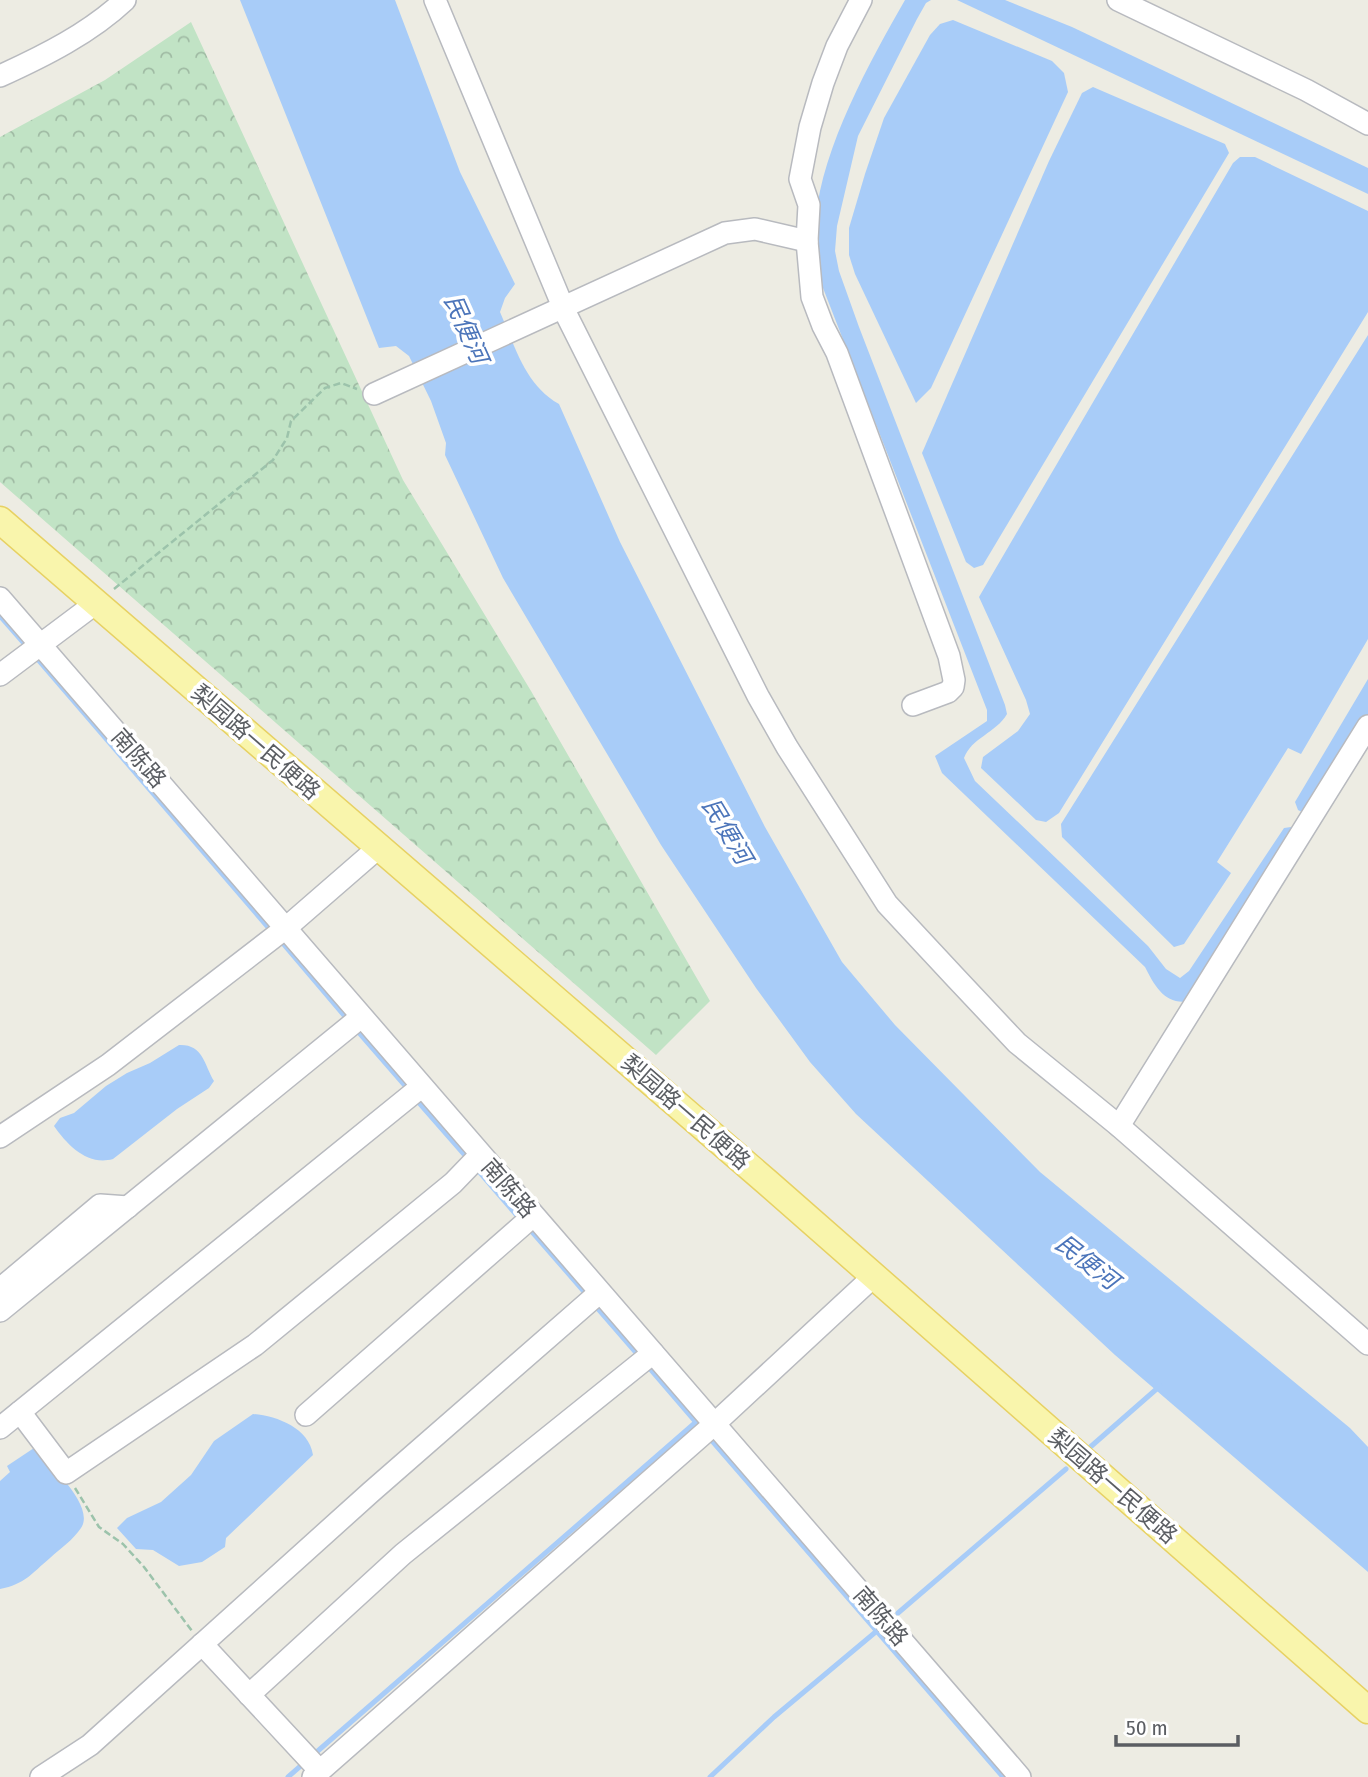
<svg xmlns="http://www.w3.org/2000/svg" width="1368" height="1777" viewBox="0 0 1368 1777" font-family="'Fira Sans Condensed','Noto Sans SC',sans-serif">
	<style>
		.forest { fill: url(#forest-crowns) }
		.water { fill: #a8ccf8 }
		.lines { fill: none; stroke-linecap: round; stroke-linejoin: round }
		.stream { stroke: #a8ccf8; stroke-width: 5 }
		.minor-casing { stroke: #b8babf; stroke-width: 24 }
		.major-casing { stroke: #e7d163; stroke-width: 29 }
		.path { stroke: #9cc3ab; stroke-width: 2.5; stroke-dasharray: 7 3.5; stroke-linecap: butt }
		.minor { stroke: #fff; stroke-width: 21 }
		.major { stroke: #f9f5ac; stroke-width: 26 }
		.labels { text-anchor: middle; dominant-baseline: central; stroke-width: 7; stroke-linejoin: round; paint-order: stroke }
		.street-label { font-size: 23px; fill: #5b5e63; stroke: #fff }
		.water-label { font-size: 24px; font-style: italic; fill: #4c75ba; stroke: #fff }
	</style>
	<defs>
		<pattern id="forest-crowns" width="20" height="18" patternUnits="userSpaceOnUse" patternTransform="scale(1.75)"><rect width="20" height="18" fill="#c1e3c5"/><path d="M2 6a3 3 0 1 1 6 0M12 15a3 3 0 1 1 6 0" fill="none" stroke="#a0bba4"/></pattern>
	</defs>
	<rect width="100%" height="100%" fill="#edece3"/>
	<polygon class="forest" points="191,22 403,480 531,691 710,1001 656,1055 0,482 0,137 105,80"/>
	<g class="water">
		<path d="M 240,0 L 395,0 L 460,172 L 515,284 L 505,298 L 500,312 C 515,346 525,385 559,404 L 620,542 L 765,827 L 842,962 L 895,1025 L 1040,1172 L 1350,1428 L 1368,1447 L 1368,1572 L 1115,1355 L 856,1114 L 810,1062 L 756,988 L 661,845 L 503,578 L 445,455 L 446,443 L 431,401 L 409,356 L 396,346 L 379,348 Z"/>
		<path d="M 905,0 L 931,0 L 926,3 L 917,19 L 858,136 L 837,226 L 835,251 L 839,271 L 859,327 L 1005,705 L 1007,714 C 996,733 971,738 964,758 L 975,781 L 1148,946 L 1166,969 L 1180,978 L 1189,971 L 1284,828 L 1291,827 L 1295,835 L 1190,1001 C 1166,1006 1155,987 1145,967 L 942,773 L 935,756 L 987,721 L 987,710 L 823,288 C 819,265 815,241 816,218 C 822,148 870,61 905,0 Z"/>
		<polygon points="957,0 1005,0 1072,27 1368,168 1368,194"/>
		<polygon points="953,20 1052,61 1064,73 1068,92 931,388 916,403 855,274 849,255 849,228 865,174 884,118 930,35 940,24"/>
		<polygon points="1093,87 1225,144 1229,153 983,565 974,568 966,562 922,453 1049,161 1082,93"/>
		<polygon points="1240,157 1255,157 1368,211 1368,312 1059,813 1046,822 1036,820 981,768 983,757 1018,731 1030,714 1026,700 979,597 1233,163"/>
		<polygon points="1368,335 1368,639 1301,754 1288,748 1217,862 1231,873 1184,944 1174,947 1062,837 1061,824"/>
		<polygon points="1368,679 1368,716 1306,814 1298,810 1295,802"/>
		<path d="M 179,1045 C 203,1044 204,1064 214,1081 L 209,1088 L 177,1109 L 113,1159 C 88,1166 68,1146 54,1126 L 60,1118 L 74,1113 L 106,1086 L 127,1073 L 150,1063 Z"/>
		<path d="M 253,1414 C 277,1416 309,1428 313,1455 L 226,1538 L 225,1547 L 202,1562 L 179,1566 L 153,1550 L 136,1549 L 117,1528 L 127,1518 L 161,1502 L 191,1475 L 214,1441 Z"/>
		<path d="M 34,1448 C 48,1463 96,1506 81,1528 C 73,1540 61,1548 50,1558 C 31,1574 25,1584 0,1589 L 0,1481 L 10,1472 L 7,1466 Z"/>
	</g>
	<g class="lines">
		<g class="stream">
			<polyline points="0,616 29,649"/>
			<polyline points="35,656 273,933"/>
			<polyline points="280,940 348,1020"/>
			<polyline points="355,1028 408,1089"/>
			<polyline points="414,1097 470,1161"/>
			<polyline points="476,1168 520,1219"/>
			<polyline points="527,1226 587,1295"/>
			<polyline points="593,1303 639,1356"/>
			<polyline points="646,1364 701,1428"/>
			<polyline points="707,1435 1003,1777"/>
			<polyline points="1088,1449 1160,1386"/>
			<polyline points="898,1613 1066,1469"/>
			<polyline points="312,1756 696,1422"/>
			<polyline points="288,1777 304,1763"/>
			<polyline points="710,1777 774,1717 878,1630"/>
		</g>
		<g class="minor-casing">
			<g id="minor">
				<polyline points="435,0 566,314 758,696 787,747 887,904 954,976 1017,1043 1119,1126 1368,1344"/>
				<polyline points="861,0 837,46 823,83 810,127 800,179 809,205 807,241 812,297 823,326 837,353 949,656 954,680 953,687 948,692 913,705"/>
				<polyline points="1118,0 1306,90 1368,124"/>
				<path d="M 0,76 C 44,56 90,33 125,0"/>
				<polyline points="374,394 725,233 755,229 807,241"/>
				<polyline points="0,598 1020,1777"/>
				<polyline points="0,675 96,603"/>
				<polyline points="1119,1126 1368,726"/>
				<polyline points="0,1137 108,1065 287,927 378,848"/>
				<polyline points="0,1289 100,1205 128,1207"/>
				<polyline points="0,1311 361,1017"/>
				<polyline points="20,1412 66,1473 255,1345 453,1183 480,1155"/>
				<polyline points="306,1415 533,1216"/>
				<polyline points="0,1428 421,1087"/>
				<polyline points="202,1644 320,1771"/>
				<polyline points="249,1695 403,1554 653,1353"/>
				<polyline points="41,1777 90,1745 371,1492 599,1293"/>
				<polyline points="313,1777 710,1428 873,1277"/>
			</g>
		</g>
		<g class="major-casing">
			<polyline id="major" points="0,520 768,1183 1368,1710"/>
		</g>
		<g class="path">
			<polyline points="114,589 273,460 287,438 291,421 325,388 341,383 357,389"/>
			<polyline points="75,1488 99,1527 123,1544 144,1567 192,1631"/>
		</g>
		<use href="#minor" class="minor"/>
		<use href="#major" class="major"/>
	</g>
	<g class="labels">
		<g class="street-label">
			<text transform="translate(256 742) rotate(41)">梨园路一民便路</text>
			<text transform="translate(139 758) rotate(49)">南陈路</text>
			<text transform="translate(686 1112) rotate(41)">梨园路一民便路</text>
			<text transform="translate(509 1188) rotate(49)">南陈路</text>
			<text transform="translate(1113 1486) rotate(41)">梨园路一民便路</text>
			<text transform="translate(881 1616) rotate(49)">南陈路</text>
		</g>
		<g class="water-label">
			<text transform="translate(466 329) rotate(66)">民便河</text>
			<text transform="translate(727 831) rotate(59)">民便河</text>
			<text transform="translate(1087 1262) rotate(38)">民便河</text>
		</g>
	</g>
	<path d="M1116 1735v10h122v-10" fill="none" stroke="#5b5e63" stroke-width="3.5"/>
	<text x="1126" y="1735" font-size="21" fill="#5b5e63" stroke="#ffffff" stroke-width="5" paint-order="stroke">50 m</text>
</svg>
